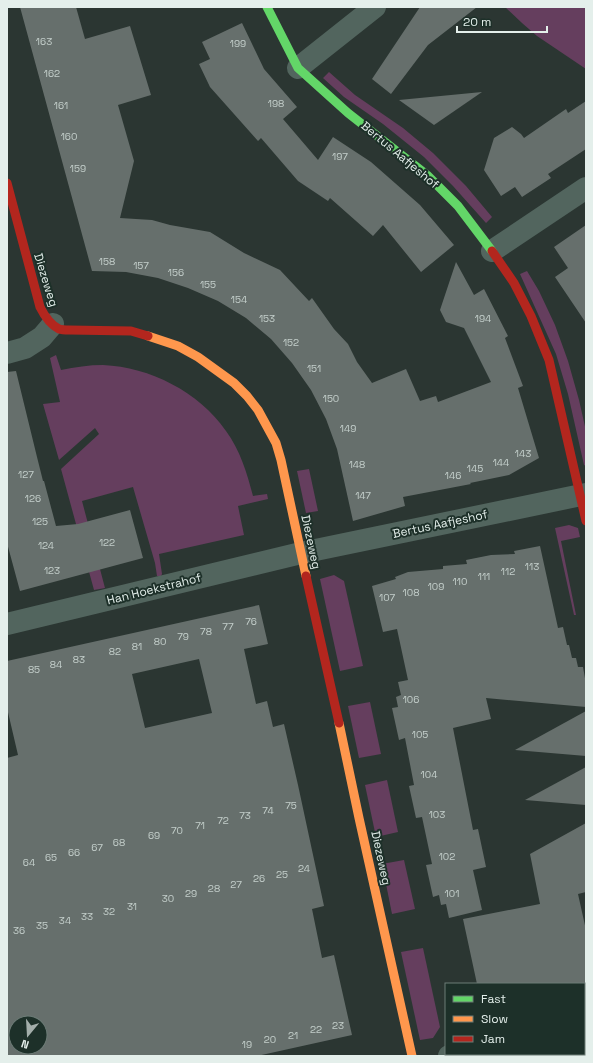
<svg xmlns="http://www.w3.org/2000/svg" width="593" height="1063" viewBox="0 0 593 1063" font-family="'Space Grotesk',sans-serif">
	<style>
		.green { fill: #653e5e }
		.building { fill: #666f6c; fill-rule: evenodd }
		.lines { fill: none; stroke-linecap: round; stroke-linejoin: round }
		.street { stroke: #52655e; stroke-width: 22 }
		.fast { stroke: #63d668; stroke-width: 9 }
		.slow { stroke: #ff974d; stroke-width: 9 }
		.jam { stroke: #b3261e; stroke-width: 9 }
		.labels { text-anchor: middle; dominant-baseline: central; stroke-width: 4; stroke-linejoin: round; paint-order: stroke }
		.number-label { font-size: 10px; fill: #c4cfcb }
		.street-label { font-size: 12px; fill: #e4efeb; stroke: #1d3029 }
	</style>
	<rect width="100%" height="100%" fill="#2b3632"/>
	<g class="green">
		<polygon points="505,7 586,7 586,69 537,36 522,23"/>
		<polygon points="329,72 355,95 403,128 433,153 466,186 492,217 486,223 453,186 424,157 383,124 344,97 323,78"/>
		<polygon points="527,271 539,291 555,325 568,361 579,400 586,431 586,466 584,465 568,394 556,354 520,274"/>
		<path d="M 56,355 L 61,370 C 75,367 89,365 103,365 C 150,367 199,392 226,431 C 240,450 247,473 253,496 L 267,494 L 268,499 L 238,506 L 244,535 L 159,554 L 162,574 L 161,576 L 157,576 L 155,563 L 133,487 L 82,501 L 105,588 L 94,590 L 61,469 L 99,434 L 95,428 L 59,460 L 43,404 L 60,402 L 50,358 Z"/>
		<polygon points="309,469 318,511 306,513 297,471"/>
		<polygon points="569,525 578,528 580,537 561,541 576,615 574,615 555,528"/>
		<polygon points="334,575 344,581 363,666 340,671 320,579"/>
		<polygon points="370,702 381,754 359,758 348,706"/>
		<polygon points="387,780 398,832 376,837 365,785"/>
		<polygon points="404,860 415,909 392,914 382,864"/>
		<polygon points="423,948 440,1027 433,1038 420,1040 401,952"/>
	</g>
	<g class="building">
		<polygon points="20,7 76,7 85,39 130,26 151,95 118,105 134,161 120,218 152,220 170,225 210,232 244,253 280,270 309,301 312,298 334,329 348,344 357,362 372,383 406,369 420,401 436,396 438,402 491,382 464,328 446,322 440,310 456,262 474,295 484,289 508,336 505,338 523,386 518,388 539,458 509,475 470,483 471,484 403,497 405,506 353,521 337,449 326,419 311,390 292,363 271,339 246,318 218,301 188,288 158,278 126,272 92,271"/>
		<polygon points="420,7 477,7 428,45 391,94 372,79"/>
		<polygon points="242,23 264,69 297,107 283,119 318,160 333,137 371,162 420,205 454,245 421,272 383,225 373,236 330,198 328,201 298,181 261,138 258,141 210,87 199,64 210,59 202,42"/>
		<polygon points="482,92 434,125 399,100"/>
		<polygon points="586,101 586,149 548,174 551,178 522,197 515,187 501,196 484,170 494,138 512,127 521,134 524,138 566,109 568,113"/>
		<polygon points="586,225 586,323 555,277 568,268 554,247"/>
		<polygon points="16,371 37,457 43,481 44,481 56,526 78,524 130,510 143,558 20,591 7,543 7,372"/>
		<polygon points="540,546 558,628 563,627 567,645 569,645 572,658 576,658 578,667 583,667 586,684 586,707 486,698 491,719 453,728 473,830 478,829 486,867 473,870 482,910 449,918 446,904 441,905 439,895 433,897 426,865 432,864 422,817 416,818 409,786 414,785 405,738 399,740 392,708 398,707 396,697 401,695 398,682 408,680 397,629 383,632 372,586 396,579 395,577 408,572 443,569 443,566 467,564 466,560 491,555 515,554 514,551"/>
		<path d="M 259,605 L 268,644 L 244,649 L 256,704 L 267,701 L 273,727 L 284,724 L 298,785 L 324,906 L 312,909 L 322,958 L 334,955 L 352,1035 L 257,1056 L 7,1056 L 7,758 L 18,755 L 7,708 L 7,661 ZM 199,659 L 212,713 L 145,728 L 132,674 ZM 16,1023 L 40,1023 L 40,1047 L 16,1047 Z"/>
		<polygon points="586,711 586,756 515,750"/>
		<polygon points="586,767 586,805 525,800"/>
		<polygon points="586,823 586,892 578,894 586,930 586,984 477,984 463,919 540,904 530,854"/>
	</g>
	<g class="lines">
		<g class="street">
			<polyline points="298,68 375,7"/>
			<polyline points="492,251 586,188"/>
			<polyline points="7,353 25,348 42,337 53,324"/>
			<polyline points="7,624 301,553 586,494"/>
			<polyline points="584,1027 586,1026"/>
			<polyline points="449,1056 458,1054"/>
		</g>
		<polyline class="fast" points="267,7 298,68 348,113 427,175 458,206 492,251"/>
		<g class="slow">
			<polyline points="148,336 178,346 198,357 234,383 247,396 258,410 276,443 281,460 306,576"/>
			<polyline points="339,723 359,818 412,1056"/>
		</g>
		<g class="jam">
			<path d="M 7,183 L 40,307 C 44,315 51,325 59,329 C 62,330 66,330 69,330 L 131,331 L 148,336"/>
			<polyline points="492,251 514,283 531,316 549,360 586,521"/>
			<polyline points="306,576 339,723"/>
		</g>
	</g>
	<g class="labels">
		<g class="number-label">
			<text x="44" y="41">163</text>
			<text x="238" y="43">199</text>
			<text x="52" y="73">162</text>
			<text x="276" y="103">198</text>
			<text x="61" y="105">161</text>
			<text x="69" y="136">160</text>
			<text x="340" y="156">197</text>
			<text x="78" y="168">159</text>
			<text x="107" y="261">158</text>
			<text x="141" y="265">157</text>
			<text x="176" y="272">156</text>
			<text x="208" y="284">155</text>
			<text x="239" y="299">154</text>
			<text x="267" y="318">153</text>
			<text x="483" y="318">194</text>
			<text x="291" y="342">152</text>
			<text x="314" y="368">151</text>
			<text x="331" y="398">150</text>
			<text x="348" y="428">149</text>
			<text x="523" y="453">143</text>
			<text x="501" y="462">144</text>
			<text x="357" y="464">148</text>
			<text x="475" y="468">145</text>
			<text x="26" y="474">127</text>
			<text x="453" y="475">146</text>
			<text x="363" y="495">147</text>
			<text x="33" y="498">126</text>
			<text x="40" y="521">125</text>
			<text x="107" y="542">122</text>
			<text x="46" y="545">124</text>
			<text x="532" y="566">113</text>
			<text x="52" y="570">123</text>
			<text x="508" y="571">112</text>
			<text x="484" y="576">111</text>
			<text x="460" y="581">110</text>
			<text x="436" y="586">109</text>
			<text x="411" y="592">108</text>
			<text x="387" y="597">107</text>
			<text x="251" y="621">76</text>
			<text x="228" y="626">77</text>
			<text x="206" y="631">78</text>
			<text x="183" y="636">79</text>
			<text x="160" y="641">80</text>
			<text x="137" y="646">81</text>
			<text x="115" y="651">82</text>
			<text x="79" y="659">83</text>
			<text x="56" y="664">84</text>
			<text x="34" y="669">85</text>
			<text x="411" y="699">106</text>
			<text x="420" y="734">105</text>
			<text x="429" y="774">104</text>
			<text x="291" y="805">75</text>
			<text x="268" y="810">74</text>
			<text x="437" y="814">103</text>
			<text x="245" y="815">73</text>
			<text x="223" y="820">72</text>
			<text x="200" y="825">71</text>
			<text x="177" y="830">70</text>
			<text x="154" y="835">69</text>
			<text x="119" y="842">68</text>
			<text x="97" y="847">67</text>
			<text x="74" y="852">66</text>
			<text x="447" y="856">102</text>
			<text x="51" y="857">65</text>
			<text x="29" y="862">64</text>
			<text x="304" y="868">24</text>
			<text x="282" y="874">25</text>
			<text x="259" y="878">26</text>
			<text x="236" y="884">27</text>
			<text x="214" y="888">28</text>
			<text x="191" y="893">29</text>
			<text x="452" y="893">101</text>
			<text x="168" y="898">30</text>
			<text x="132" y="906">31</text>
			<text x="109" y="911">32</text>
			<text x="87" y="916">33</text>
			<text x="65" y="920">34</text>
			<text x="42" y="925">35</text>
			<text x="19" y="930">36</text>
			<text x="338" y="1025">23</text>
			<text x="316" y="1029">22</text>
			<text x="293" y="1035">21</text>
			<text x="270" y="1039">20</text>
			<text x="247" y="1044">19</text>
		</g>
		<g class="street-label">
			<text transform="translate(400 155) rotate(40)">Bertus Aafjeshof</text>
			<text transform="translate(46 280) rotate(73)">Diezeweg</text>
			<text transform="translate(440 524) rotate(-12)">Bertus Aafjeshof</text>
			<text transform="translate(311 542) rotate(78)">Diezeweg</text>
			<text transform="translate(154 589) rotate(-14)">Han Hoekstrahof</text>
			<text transform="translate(381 858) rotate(78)">Diezeweg</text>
		</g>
	</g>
	<rect width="593" height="1063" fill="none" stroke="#e4efeb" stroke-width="16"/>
	<rect x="445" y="983" width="140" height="72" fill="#1d3029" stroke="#6d7c77"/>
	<rect x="453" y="996" width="20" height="6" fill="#63d668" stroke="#6d7c77"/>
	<text x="481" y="1003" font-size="12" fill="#e4efeb">Fast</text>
	<rect x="453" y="1016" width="20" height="6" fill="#ff974d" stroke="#6d7c77"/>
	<text x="481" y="1023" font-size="12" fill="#e4efeb">Slow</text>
	<rect x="453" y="1036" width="20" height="6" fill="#b3261e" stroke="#6d7c77"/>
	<text x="481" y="1043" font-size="12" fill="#e4efeb">Jam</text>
	<g transform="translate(28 1035) rotate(198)"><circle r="19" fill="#1d3029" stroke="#6d7c77"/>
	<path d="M0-3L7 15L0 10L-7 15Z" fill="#a3aeaa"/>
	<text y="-6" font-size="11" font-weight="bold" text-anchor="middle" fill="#e4efeb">N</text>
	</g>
	<path d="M457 26v6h90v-6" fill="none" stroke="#e4efeb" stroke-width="2"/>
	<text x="463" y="26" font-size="12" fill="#e4efeb" stroke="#1d3029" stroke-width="3" paint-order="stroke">20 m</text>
</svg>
